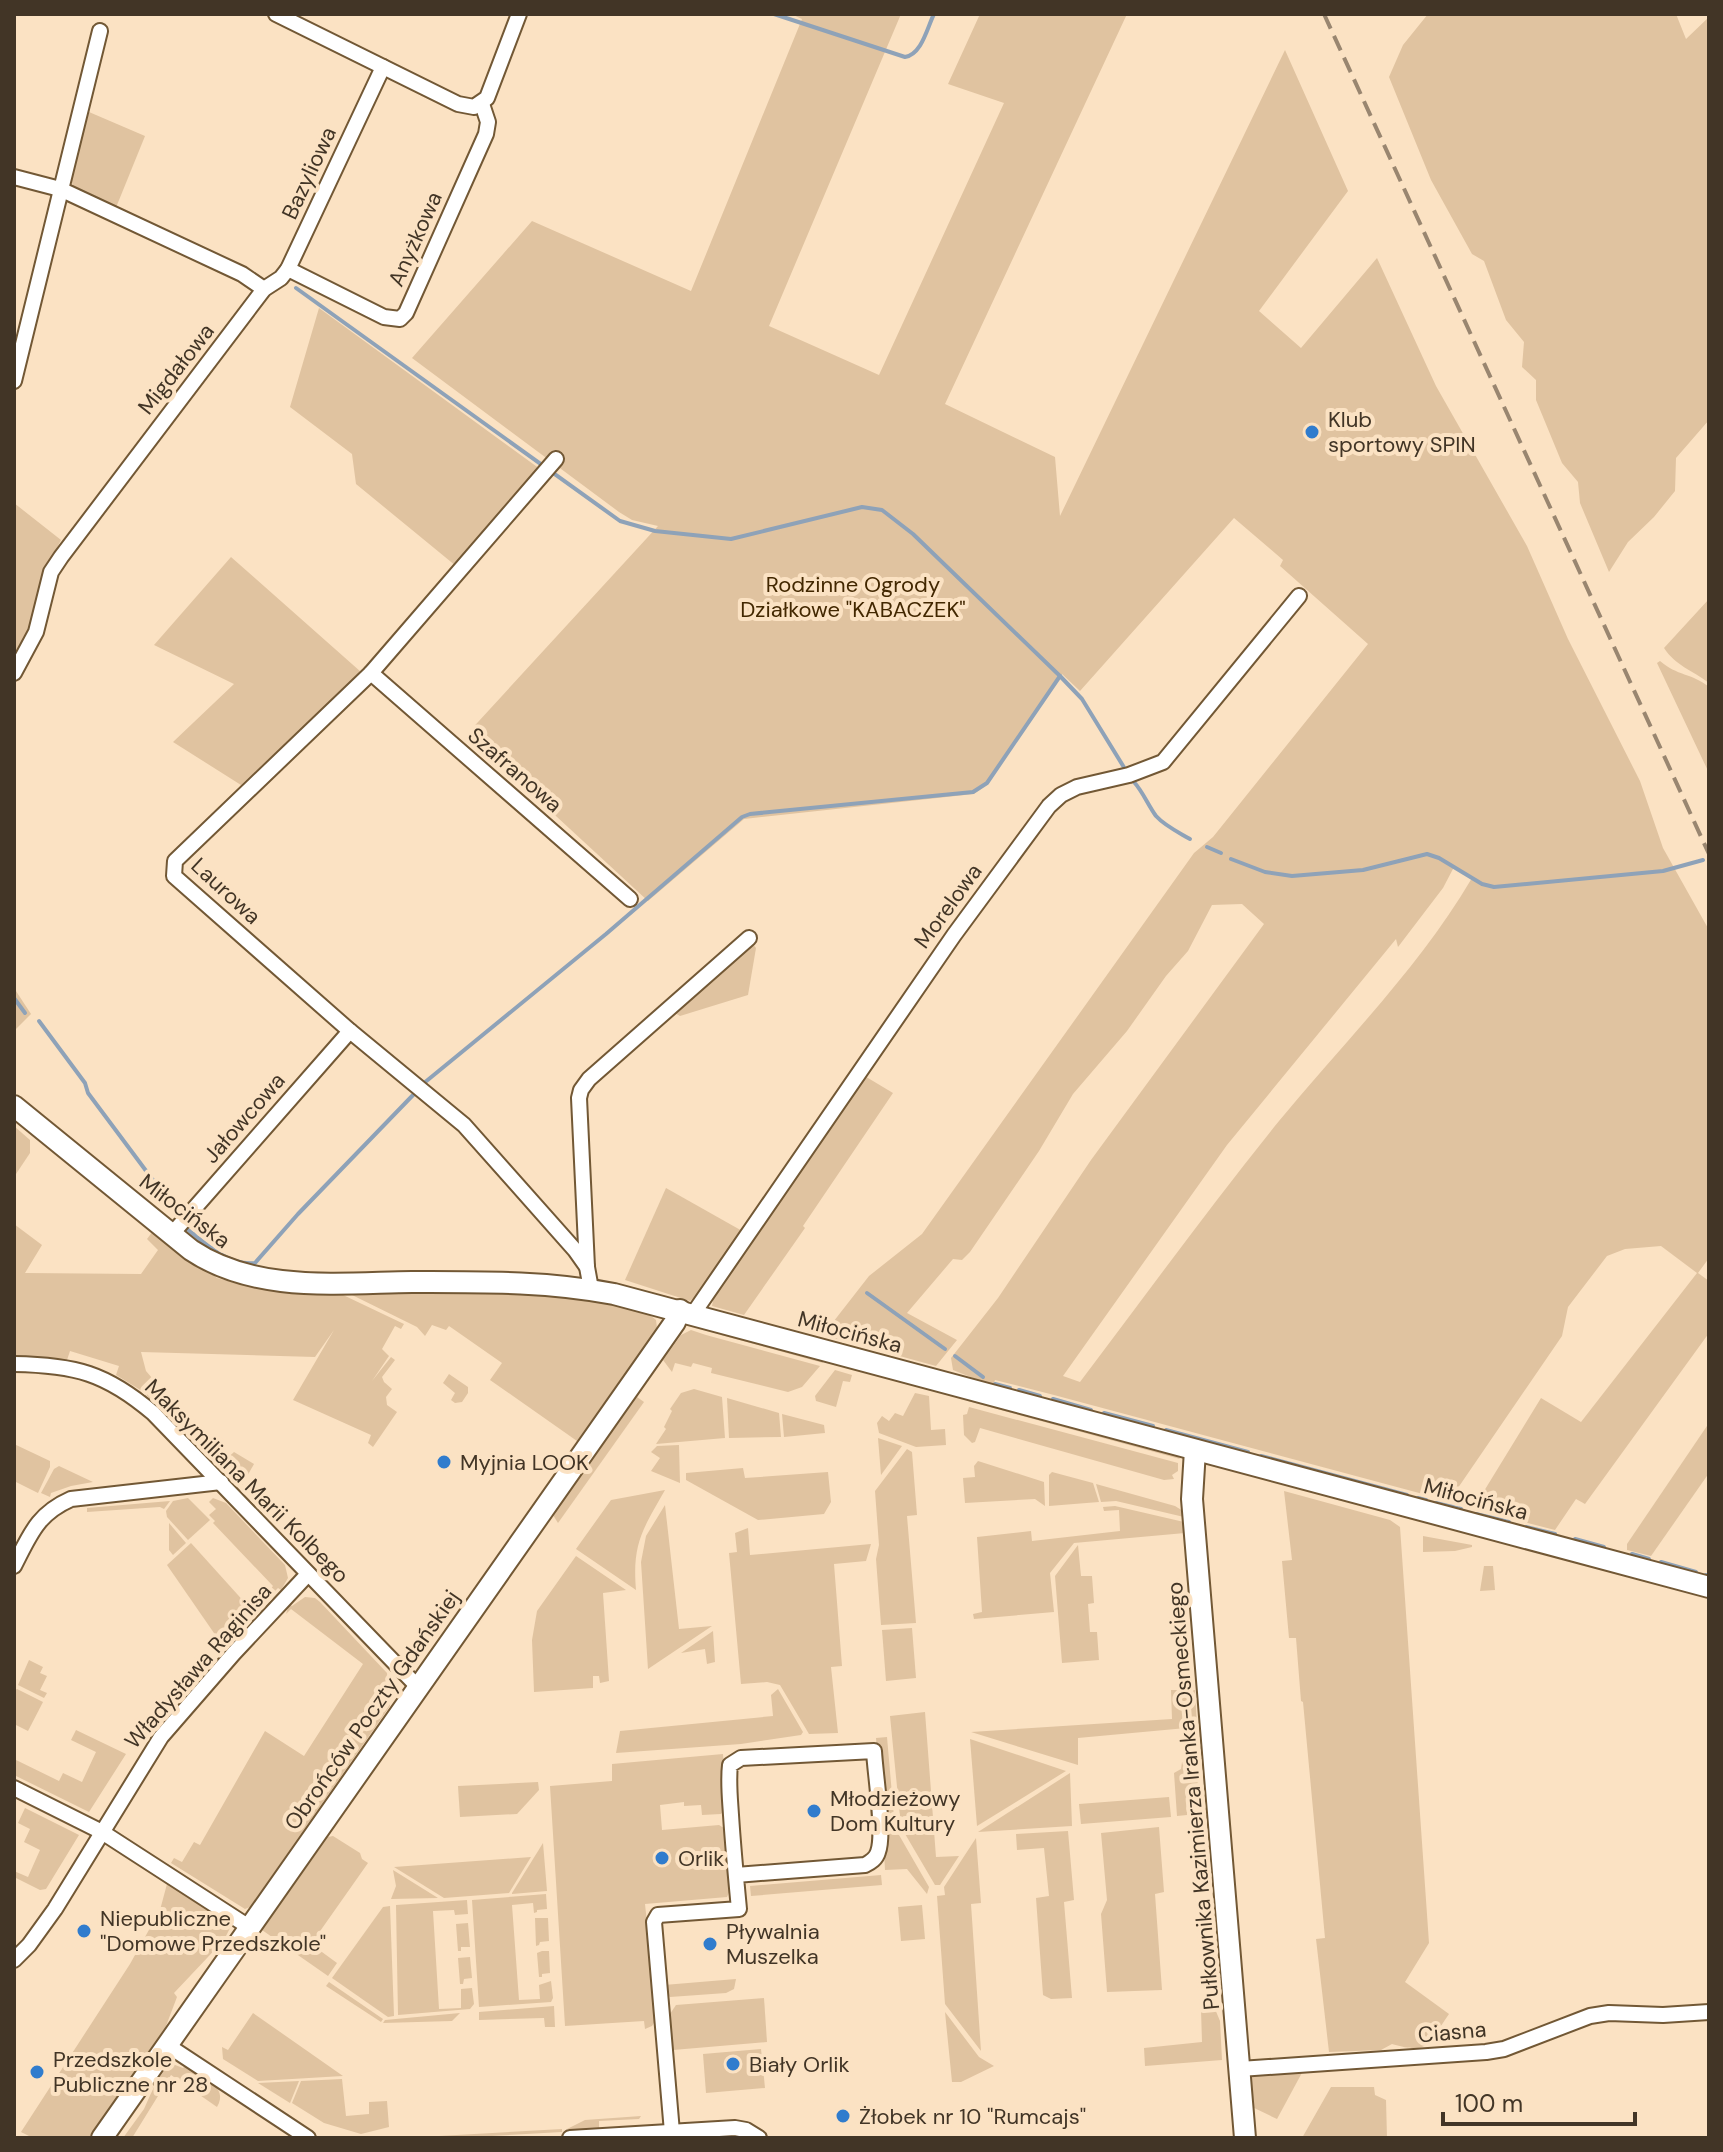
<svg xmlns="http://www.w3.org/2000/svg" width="1723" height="2152" viewBox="0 0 1723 2152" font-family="'DM Sans',sans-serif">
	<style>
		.green { fill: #e0c3a0; fill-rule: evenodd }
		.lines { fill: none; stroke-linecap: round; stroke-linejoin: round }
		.stream { stroke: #8ea2b8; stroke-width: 4 }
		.street-casing { stroke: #725835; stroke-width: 18 }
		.secondary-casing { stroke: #725835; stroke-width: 24 }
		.street { stroke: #fff; stroke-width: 14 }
		.secondary { stroke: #fff; stroke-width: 20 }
		.rail { stroke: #998670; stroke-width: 4; stroke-dasharray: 16 8; stroke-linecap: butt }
		.poi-dot { fill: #307ccd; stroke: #fbe2c3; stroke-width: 3 }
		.labels { text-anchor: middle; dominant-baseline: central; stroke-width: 8; stroke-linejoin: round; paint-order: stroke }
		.street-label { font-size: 22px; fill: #423526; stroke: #fbe2c3 }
		.poi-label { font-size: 22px; fill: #423526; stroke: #fbe2c3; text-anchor: start }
		.park-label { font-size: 22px; fill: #422700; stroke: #fbe2c3 }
	</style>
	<rect width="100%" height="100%" fill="#fbe2c3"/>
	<g class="green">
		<path d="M 791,14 L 901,14 L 769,326 L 879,375 L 1004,103 L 948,84 L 980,14 L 1127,14 L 945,404 L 1055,457 L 1060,516 L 1285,50 L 1348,191 L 1259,311 L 1301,348 L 1377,258 L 1436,386 L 1527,546 L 1568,639 L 1640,781 L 1663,848 L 1709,930 L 1709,1258 L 1698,1273 L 1709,1281 L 1709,1333 L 1585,1504 L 1576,1499 L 1555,1530 L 1473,1509 L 1541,1398 L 1581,1422 L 1697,1273 L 1661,1246 L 1625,1249 L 1607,1256 L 1568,1307 L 1562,1336 L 1449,1501 L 1054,1395 L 995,1380 L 993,1386 L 953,1370 L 951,1358 L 998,1298 L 1091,1160 L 1264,924 L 1242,904 L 1212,905 L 1188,951 L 1166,976 L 1127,1031 L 1073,1094 L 1039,1151 L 970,1252 L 962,1260 L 953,1259 L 907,1313 L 957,1340 L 936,1366 L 823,1335 L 869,1276 L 922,1234 L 1194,853 L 1213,837 L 1368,644 L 1280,566 L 1283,560 L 1234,518 L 1080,691 L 1062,674 L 988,784 L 974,794 L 744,819 L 648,901 L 467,734 L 658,526 L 632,520 L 619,512 L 412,358 L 532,221 L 691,291 L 802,19 ZM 1454,867 L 1472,878 C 1419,968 1345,1041 1279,1121 C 1210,1206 1146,1295 1080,1382 L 1063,1376 L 1227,1145 L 1396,939 L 1398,947 L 1443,888 Z"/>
		<polygon points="1428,14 1676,14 1686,39 1709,17 1709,420 1676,458 1675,491 1654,517 1628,542 1609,572 1580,503 1578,482 1562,463 1536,400 1536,380 1522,367 1524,342 1506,320 1484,261 1472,254 1431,180 1389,77 1403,45"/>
		<polygon points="89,112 145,136 115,210 75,191 71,180"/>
		<polygon points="319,308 540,469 456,566 356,484 352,454 290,407"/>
		<polygon points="14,503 61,540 46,569 38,590 34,617 18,654 14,651"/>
		<polygon points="231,557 361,672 241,785 173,742 234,684 154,645"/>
		<path d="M 1709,599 L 1709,683 C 1692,670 1676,666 1664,648 Z"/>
		<path d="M 1660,661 C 1677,676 1692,673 1709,687 L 1709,773 L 1657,663 Z"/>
		<polygon points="751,942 756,948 748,995 680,1016 668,1009"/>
		<polygon points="14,988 31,1014 14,1031"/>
		<polygon points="863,1075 893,1093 803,1226 805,1228 744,1315 712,1306 714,1295"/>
		<polygon points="14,1126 30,1140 30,1153 14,1177"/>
		<polygon points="666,1188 744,1232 705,1288 690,1301 625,1280"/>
		<polygon points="14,1224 42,1245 25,1273 141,1274 158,1250 147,1239 153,1231 217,1278 243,1285 287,1291 341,1294 404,1324 401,1329 395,1326 382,1349 389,1356 372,1381 391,1357 395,1360 382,1377 384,1382 392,1389 386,1397 387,1405 397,1412 373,1447 368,1443 371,1435 293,1400 334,1330 315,1357 141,1352 146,1371 189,1421 180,1425 142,1391 116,1375 119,1366 70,1351 67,1360 14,1359"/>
		<path d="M 495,1292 C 532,1294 629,1295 656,1320 L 657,1328 L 577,1441 L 490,1380 L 502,1363 L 449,1326 L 446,1330 L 432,1325 L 425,1336 L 417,1327 L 348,1293 Z"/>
		<polygon points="691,1330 706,1335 820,1366 802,1387 788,1392 711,1373 712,1368 693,1363 691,1367 675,1363 672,1372 663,1360 681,1335"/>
		<polygon points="717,1330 820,1355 823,1363 721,1335"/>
		<polygon points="835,1370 852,1375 850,1382 843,1381 836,1407 816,1401 815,1396"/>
		<polygon points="449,1374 468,1387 468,1393 462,1402 455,1403 451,1400 455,1393 443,1383"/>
		<polygon points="694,1389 722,1397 725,1438 656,1444 666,1429 664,1427 672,1411 670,1409 681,1393"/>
		<polygon points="915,1393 929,1396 931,1430 945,1429 946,1445 916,1447 879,1433 877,1423 882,1416 889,1421 895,1413 903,1416"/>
		<polygon points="637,1397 644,1402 558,1523 553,1515"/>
		<polygon points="727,1398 779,1413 781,1437 729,1438"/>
		<polygon points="970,1399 1176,1454 1180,1459 968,1401"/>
		<polygon points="969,1407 1178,1463 1178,1471 1172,1475 1174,1479 1164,1480 980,1428 975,1442 972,1443 964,1435 963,1415 967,1414"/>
		<polygon points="782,1414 824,1425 825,1433 784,1437"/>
		<polygon points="1709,1423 1709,1473 1651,1556 1627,1550 1627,1544"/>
		<polygon points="878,1438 902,1446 881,1475"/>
		<polygon points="14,1444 50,1461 50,1467 38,1493 14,1481"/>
		<polygon points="679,1445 680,1483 651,1471 660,1458 651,1452 657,1446"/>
		<polygon points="907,1449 912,1452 917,1515 907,1516 916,1623 881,1625 876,1559 879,1545 875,1491"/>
		<polygon points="234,1452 254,1464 242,1485 222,1463"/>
		<polygon points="978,1461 1044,1482 1045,1506 1035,1499 965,1503 963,1478 975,1477 974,1466"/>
		<polygon points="59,1466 93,1482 71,1486 51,1493 50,1497 41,1493 54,1469"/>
		<polygon points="743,1468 745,1478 828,1472 831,1502 824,1514 758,1520 686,1480 686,1473"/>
		<polygon points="1052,1472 1093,1483 1099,1502 1049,1506 1049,1475"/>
		<polygon points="1096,1484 1175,1506 1183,1511 1184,1517 1116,1501 1101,1502"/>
		<path d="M 665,1490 C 643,1529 632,1543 636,1590 L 576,1549 L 611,1500 Z"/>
		<path d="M 1284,1491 L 1390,1520 L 1400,1527 L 1429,1943 L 1405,1982 L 1449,2014 C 1428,2044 1430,2055 1392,2044 L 1381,2050 L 1329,2052 L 1316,1939 L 1325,1938 L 1303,1702 L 1301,1701 L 1296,1638 L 1289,1638 L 1282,1561 L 1292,1560 Z"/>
		<polygon points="188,1498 210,1520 188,1540 167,1517 166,1511 173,1501"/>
		<polygon points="213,1498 226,1503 285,1565 288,1578 281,1590 278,1588 271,1595 267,1593 273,1586 213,1523 215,1521 209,1515 216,1509 209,1502"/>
		<polygon points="170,1501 164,1509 160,1507 87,1512 87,1508"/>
		<polygon points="665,1505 679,1629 712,1626 648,1669 641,1562 646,1536"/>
		<polygon points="1115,1506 1184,1522 1185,1533 1074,1543 1050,1573 1054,1612 974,1619 973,1614 982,1612 977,1537 1031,1531 1032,1541 1120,1531 1119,1510 1104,1511 1103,1507"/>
		<polygon points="169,1523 186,1543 173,1555 169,1550"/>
		<polygon points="748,1528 750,1555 871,1544 866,1561 834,1564 842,1666 831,1667 838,1733 809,1734 780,1685 767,1682 741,1684 729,1553 737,1552 735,1533"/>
		<polygon points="1423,1536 1472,1545 1472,1547 1455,1551 1423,1552"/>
		<polygon points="191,1543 256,1615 225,1649 167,1565"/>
		<polygon points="1078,1545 1081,1576 1092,1576 1094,1603 1088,1604 1090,1632 1097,1632 1099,1660 1062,1663 1055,1576"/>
		<polygon points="576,1556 626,1590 603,1593 609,1681 600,1683 599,1676 593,1676 593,1688 534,1692 532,1640 537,1611"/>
		<polygon points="1484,1566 1493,1566 1495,1590 1480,1591"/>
		<polygon points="305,1597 315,1598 320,1602 387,1673 390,1706 250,1907 245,1909 171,1863 174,1858 182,1862 194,1842 200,1845 265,1731 304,1756 363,1664 291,1609 286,1614 289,1604 292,1606"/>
		<polygon points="912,1628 916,1678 886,1681 882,1630"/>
		<polygon points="713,1631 715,1662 707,1664 705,1649 681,1653"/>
		<polygon points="29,1660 43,1667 40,1673 47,1676 40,1690 47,1693 44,1698 18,1685"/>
		<polygon points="17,1689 43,1702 28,1731 14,1724 14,1691"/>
		<polygon points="778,1689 803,1732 801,1735 741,1744 616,1753 620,1731 773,1716 771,1695"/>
		<polygon points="1171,1690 1195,1690 1197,1727 1078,1738 1078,1765 971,1732 1172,1719"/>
		<polygon points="925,1712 936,1857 959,1856 940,1885 935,1885 901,1827 890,1716"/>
		<polygon points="76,1730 126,1754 89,1812 14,1775 14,1759 59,1781 63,1773 82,1782 96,1752 71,1740"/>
		<polygon points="887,1737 895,1829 883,1826 876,1738"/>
		<polygon points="970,1739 1066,1771 977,1826"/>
		<polygon points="723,1754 726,1808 721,1814 702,1815 701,1805 684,1806 684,1802 660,1805 662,1830 719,1825 727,1830 731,1888 727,1897 645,1904 657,2018 652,2026 645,2029 644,2021 565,2026 550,1786 612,1781 612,1764"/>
		<polygon points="1182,1762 1198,1762 1197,1814 1177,1816 1174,1773 1181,1769"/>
		<polygon points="1070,1773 1072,1826 978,1832"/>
		<polygon points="538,1782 539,1790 517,1814 460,1817 458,1786"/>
		<polygon points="1169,1797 1171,1817 1081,1824 1079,1804"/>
		<polygon points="25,1808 79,1835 46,1889 40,1890 14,1877 14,1871 28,1877 40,1850 24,1842 30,1829 18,1823"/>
		<polygon points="1159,1827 1164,1892 1155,1894 1162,1990 1107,1992 1101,1914 1107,1900 1101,1833"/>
		<polygon points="883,1830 899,1835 929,1887 927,1894 907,1869 885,1870"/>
		<polygon points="1068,1831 1074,1900 1064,1902 1072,1998 1051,1999 1043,1995 1036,1898 1049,1896 1044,1848 1017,1850 1016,1834"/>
		<polygon points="333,1836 360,1853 362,1859 368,1863 311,1944 337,1963 328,1976 262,1930 328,1837"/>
		<polygon points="976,1838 981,1903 971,1904 981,2051 945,2004 937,1896 945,1895 944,1887"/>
		<polygon points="543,1843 547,1891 512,1894 512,1893"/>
		<polygon points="531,1857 509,1893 444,1898 394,1867"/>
		<polygon points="393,1870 438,1898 391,1899 396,1886"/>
		<polygon points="881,1875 882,1885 751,1896 750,1886"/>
		<polygon points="167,1884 178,1885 233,1922 224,1940 174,1993 177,1997 166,2026 89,2138 33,2138 21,2132 130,1964 160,1910"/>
		<polygon points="546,1894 547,1909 537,1910 537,1912 534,1913 533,1903 512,1905 519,2000 540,1999 539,1985 551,1981 553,1998 551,2002 479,2007 472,1900"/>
		<polygon points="467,1900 468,1914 455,1915 454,1910 433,1911 439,2009 461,2008 461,1989 472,1988 474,2004 470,2009 398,2015 396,1905"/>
		<polygon points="922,1905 925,1939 901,1941 898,1907"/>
		<polygon points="390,1906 394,2016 388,2017 332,1978 383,1907"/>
		<polygon points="535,1918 548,1918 549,1941 540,1942 539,1945 536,1946"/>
		<polygon points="468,1923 470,1947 461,1947 461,1951 458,1951 456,1924"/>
		<polygon points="542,1951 549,1951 550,1973 542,1974 542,1977 539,1977 537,1953"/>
		<polygon points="470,1957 472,1978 464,1979 463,1984 460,1984 458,1958"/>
		<polygon points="736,1979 734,1989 726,1993 670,1997 666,1993 664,1985"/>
		<polygon points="329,1982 383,2019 381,2022 326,1986"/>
		<polygon points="764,1998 767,2042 673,2050 670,2014 676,2005"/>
		<polygon points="554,2006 555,2027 545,2027 544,2018 479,2020 479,2012"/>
		<polygon points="1215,2009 1220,2021 1222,2060 1145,2066 1144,2048 1202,2042 1201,2010"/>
		<polygon points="945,2012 979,2057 994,2066 961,2082 952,2082"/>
		<polygon points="253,2013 343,2076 258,2081 223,2059 222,2047 228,2050"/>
		<polygon points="460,2013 452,2021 383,2023 385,2020"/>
		<polygon points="761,2049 765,2088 706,2093 703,2054"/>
		<path d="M 170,2063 L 183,2068 L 185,2066 C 200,2076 230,2086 217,2107 L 171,2075 L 132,2138 L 123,2138 L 144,2109 L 156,2082 Z"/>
		<polygon points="1304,2069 1277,2119 1250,2106 1248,2082 1253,2075"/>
		<polygon points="342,2079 346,2116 369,2114 369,2102 387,2101 389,2127 361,2134 324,2123 292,2103 301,2081"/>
		<polygon points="299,2081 290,2103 258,2083"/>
		<polygon points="1331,2087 1374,2087 1375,2095 1386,2100 1387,2138 1302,2138"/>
		<polygon points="641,2116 639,2119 599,2121 599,2130 567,2129 585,2120"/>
		<polygon points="562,2129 562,2132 457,2138 421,2137"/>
	</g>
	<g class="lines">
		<g class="stream">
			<path d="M 774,14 L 905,57 C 922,54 927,28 934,14"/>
			<polyline points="296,288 620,521 655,531 731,539 862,507 882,510 913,534 1060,676 1082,699 1125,769"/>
			<path d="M 1134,782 C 1143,792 1148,805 1156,816 C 1165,826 1178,832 1190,839"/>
			<polyline points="1207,847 1221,853"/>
			<polyline points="1231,859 1265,872 1292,876 1363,870 1427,854 1439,858 1482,884 1494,887 1663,871 1703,860"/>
			<polyline points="14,998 25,1013"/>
			<polyline points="39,1021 85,1083 88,1093 179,1215"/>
			<polyline points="424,1083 606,934 742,817 750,814 973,792 987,783 1060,676"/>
			<path d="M 186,1228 C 205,1244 229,1266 255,1263 L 298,1214 L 415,1093"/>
			<polyline points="867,1293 945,1349"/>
			<polyline points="955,1356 983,1377"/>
			<polyline points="995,1384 1010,1388"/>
			<polyline points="1019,1390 1040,1396"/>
			<polyline points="1053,1399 1091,1410"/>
			<polyline points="1104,1413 1153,1426"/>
			<polyline points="1166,1430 1248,1452"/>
			<polyline points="1261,1456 1407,1495"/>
			<polyline points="1418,1498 1426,1500"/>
			<polyline points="1436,1503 1461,1509"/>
			<polyline points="1476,1514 1509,1522"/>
			<polyline points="1526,1527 1555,1534"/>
			<polyline points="1575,1539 1604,1547"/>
			<polyline points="1632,1554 1649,1559"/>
			<polyline points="1661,1562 1696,1572"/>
			<polyline points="1706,1575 1709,1576"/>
		</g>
		<g class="street-casing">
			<g id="street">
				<polyline points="276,14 458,104 474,107 487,98 519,14"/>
				<polyline points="14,177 60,189 242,274 264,289"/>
				<polyline points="288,269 384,317 400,319 406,313 486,134 488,122 482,104"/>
				<polyline points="14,381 100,31"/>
				<polyline points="556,459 371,673 175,861 174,876 350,1031 464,1125 575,1250 587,1267 591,1289"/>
				<polyline points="14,673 36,632 51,572 61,557 264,289 281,278 288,269 383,67"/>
				<polyline points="371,673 630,899"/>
				<polyline points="171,1235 350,1031"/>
				<polyline points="587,1267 579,1098 581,1090 589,1079 749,938"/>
				<polyline points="693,1314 954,935 1049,806 1061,795 1077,787 1129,775 1163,762 1299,596"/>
				<path d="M 14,1364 C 75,1365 106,1373 153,1413 L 418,1687"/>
				<path d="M 14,1566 C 30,1535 37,1514 71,1499 L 221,1482"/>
				<polyline points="14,1788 102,1832 249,1927"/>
				<polyline points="14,1960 29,1945 55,1909 161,1737 234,1653 308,1574"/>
				<polyline points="167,2045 308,2138"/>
				<polyline points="1240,2069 1486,2052 1504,2049 1590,2016 1609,2013 1663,2015 1709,2012"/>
				<path d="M 672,2132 L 654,1922 L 658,1915 L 739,1909 C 736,1878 733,1846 731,1815 C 730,1799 728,1781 730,1765 L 741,1758 L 874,1751 C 875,1773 885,1834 878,1852 C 876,1859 871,1862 865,1865 L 736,1875"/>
				<polyline points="570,2138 735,2128 746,2130 759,2138"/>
			</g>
		</g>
		<g class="secondary-casing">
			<g id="secondary">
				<path d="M 14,1106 L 191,1250 C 255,1293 338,1283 412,1282 C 480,1282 548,1281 614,1294 L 1709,1587"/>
				<polyline points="1195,1450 1192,1499 1245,2138"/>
				<polyline points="102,2138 647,1362 675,1322 680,1310"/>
			</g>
		</g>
		<use href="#street" class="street"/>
		<use href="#secondary" class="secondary"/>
		<polyline class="rail" points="1324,14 1709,854"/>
	</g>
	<g class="poi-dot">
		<circle cx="1312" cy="432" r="8"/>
		<circle cx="444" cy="1462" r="8"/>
		<circle cx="814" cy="1811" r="8"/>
		<circle cx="662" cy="1858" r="8"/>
		<circle cx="84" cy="1931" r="8"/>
		<circle cx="710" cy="1944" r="8"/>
		<circle cx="733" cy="2064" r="8"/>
		<circle cx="37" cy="2072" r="8"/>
		<circle cx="843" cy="2116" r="8"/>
	</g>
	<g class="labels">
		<g class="street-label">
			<text transform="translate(309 173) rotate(-65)">Bazyliowa</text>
			<text transform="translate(415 239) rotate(-66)">Anyżkowa</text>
			<text transform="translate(176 369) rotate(-52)">Migdałowa</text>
			<text transform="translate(515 770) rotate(41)">Szafranowa</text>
			<text transform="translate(226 891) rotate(43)">Laurowa</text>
			<text transform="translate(948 906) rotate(-54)">Morelowa</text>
			<text transform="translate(244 1118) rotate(-49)">Jałowcowa</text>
			<text transform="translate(185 1211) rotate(37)">Miłocińska</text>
			<text transform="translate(850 1332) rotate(15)">Miłocińska</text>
			<text transform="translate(247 1481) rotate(45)">Maksymiliana Marii Kolbego</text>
			<text transform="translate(1476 1499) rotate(15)">Miłocińska</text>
			<text transform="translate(198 1666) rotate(-49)">Władysława Raginisa</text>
			<text transform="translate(372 1710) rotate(-55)">Obrońców Poczty Gdańskiej</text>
			<text transform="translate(1193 1796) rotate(-95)">Pułkownika Kazimierza Iranka-Osmeckiego</text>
			<text transform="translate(1452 2032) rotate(-5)">Ciasna</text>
		</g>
		<g class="poi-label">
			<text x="1328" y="419">Klub<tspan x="1328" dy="25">sportowy SPIN</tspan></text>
			<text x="460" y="1462">Myjnia LOOK</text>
			<text x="830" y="1798">Młodzieżowy<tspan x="830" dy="25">Dom Kultury</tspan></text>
			<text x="678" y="1858">Orlik</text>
			<text x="100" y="1918">Niepubliczne<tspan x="100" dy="25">"Domowe Przedszkole"</tspan></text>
			<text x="726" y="1931">Pływalnia<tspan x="726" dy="25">Muszelka</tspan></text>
			<text x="53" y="2059">Przedszkole<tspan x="53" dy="25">Publiczne nr 28</tspan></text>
			<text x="749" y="2064">Biały Orlik</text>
			<text x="859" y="2116">Żłobek nr 10 "Rumcajs"</text>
		</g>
		<g class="park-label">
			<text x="853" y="584">Rodzinne Ogrody<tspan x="853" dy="25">Działkowe "KABACZEK"</tspan></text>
		</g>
	</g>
	<rect width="1723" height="2152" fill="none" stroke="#423526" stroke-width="32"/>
	<path d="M1443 2112v12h192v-12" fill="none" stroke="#423526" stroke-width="4"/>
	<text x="1455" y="2112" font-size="24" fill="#423526" stroke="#fbe2c3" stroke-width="6" paint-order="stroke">100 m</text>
</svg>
